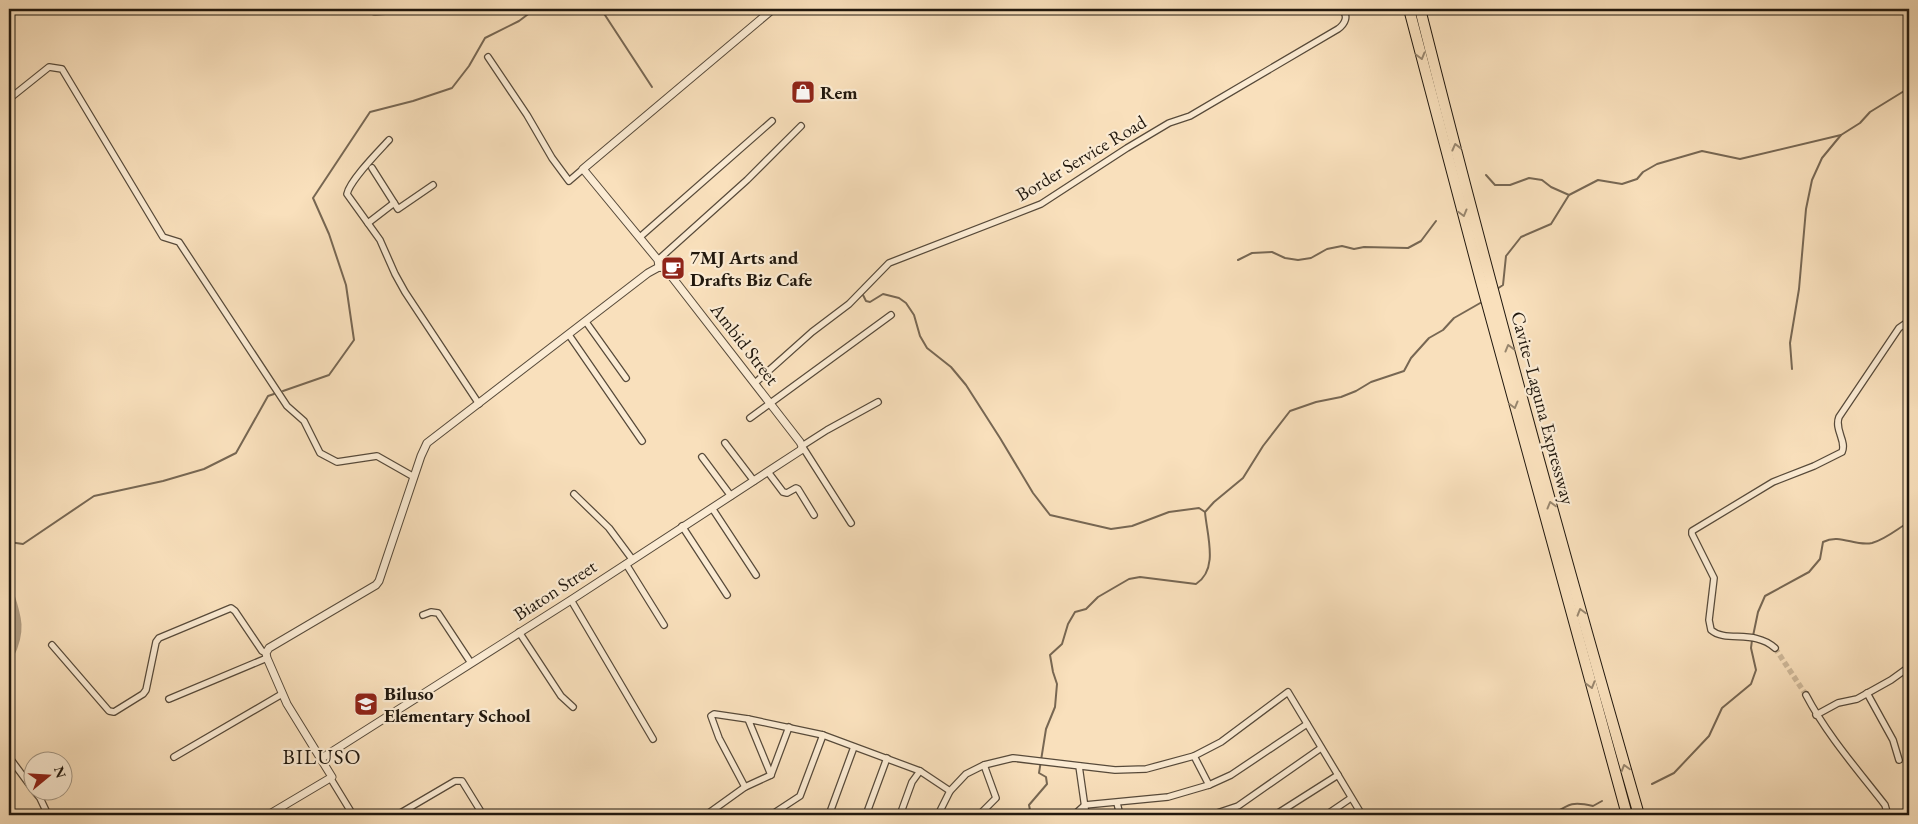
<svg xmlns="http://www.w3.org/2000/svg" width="1918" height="824" viewBox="0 0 1918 824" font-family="'EB Garamond',serif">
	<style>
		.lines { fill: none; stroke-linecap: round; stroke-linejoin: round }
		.stream { stroke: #776753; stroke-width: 2 }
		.river { stroke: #b09c81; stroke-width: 10 }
		.minor-tunnel { stroke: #ceb899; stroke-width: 5.5; stroke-dasharray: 5.5 3; stroke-linecap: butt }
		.minor-casing { stroke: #574a3a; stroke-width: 8 }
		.tertiary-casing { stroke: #574a3a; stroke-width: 9 }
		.motorway-casing { stroke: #21180e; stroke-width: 12 }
		.minor { stroke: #fbebd3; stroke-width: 5.5 }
		.tertiary { stroke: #fbebd3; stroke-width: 7 }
		.motorway { stroke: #f9e0bc; stroke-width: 10 }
		.oneway { stroke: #98866e }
		.labels { text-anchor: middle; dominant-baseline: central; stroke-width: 4.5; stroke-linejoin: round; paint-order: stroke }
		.poi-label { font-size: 19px; font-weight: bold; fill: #21180e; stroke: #fbebd3; text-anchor: start }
		.street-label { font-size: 19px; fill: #21180e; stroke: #fbebd3 }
		.quarter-label { font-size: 21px; letter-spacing: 1px; fill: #21180e; stroke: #fbebd3 }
	</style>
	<rect width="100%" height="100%" fill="#f9e0bc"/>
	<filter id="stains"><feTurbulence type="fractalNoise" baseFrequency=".004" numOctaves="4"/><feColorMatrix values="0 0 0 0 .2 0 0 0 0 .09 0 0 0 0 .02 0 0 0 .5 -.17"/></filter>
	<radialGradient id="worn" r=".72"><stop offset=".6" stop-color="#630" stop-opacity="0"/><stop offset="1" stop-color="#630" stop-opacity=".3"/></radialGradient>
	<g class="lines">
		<g class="stream">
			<polyline points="601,9 652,87"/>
			<polyline points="1486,175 1495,185 1510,185 1529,178 1542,180 1551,187 1569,195"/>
			<polyline points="1238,260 1252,253 1272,252 1285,258 1298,260 1311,258 1327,249 1342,246 1354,249 1364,247 1408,248 1421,241 1436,221"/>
			<polyline points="1497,289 1503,285 1506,256 1521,237 1551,224 1569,195 1598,180 1622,184 1637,179 1643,172 1657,164 1702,151 1740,159 1841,135"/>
			<polyline points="863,295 866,301 870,302 883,294 899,298 906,303 914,315 920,336 927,348 951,367 966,385 1000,438 1033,493 1050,515 1111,529 1132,526 1169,512 1199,508 1205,512"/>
			<polyline points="1792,369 1790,343 1799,289 1806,209 1812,180 1822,158 1841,135 1860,123 1870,112 1909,88"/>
			<polyline points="283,391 329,375 354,340 346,285 329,234 313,198 370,112 413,101 452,88 469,66 485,38 519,21 535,9"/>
			<polyline points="9,542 23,544 94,496 163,481 204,469 236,453 268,396 274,394"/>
			<path d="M 1753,636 L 1758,612 L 1765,596 L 1809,572 L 1820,559 L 1823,542 C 1840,533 1855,547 1872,543 C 1886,539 1897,529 1909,522"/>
			<polyline points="1652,784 1674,773 1709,736 1722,708 1751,684 1756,670 1751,648 1752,640"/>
			<path d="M 1031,815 L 1029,805 L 1047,784 L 1046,777 L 1039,773 L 1046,729 L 1055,707 L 1057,684 L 1053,672 L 1050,655 L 1062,644 L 1068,624 L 1075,612 L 1086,609 L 1098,597 L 1129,579 L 1140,577 L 1196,584 C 1219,569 1207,536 1205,512 L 1214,502 L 1243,478 L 1263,446 L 1290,411 L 1316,402 L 1341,397 L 1356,391 L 1371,382 L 1404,371 L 1411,358 L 1429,338 L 1443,330 L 1454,318 L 1482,302"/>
			<path d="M 1552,815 C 1569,804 1572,801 1593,806 L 1602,801"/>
		</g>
		<g class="river">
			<polyline points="371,9 375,11 395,9"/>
			<path d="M 9,594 C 17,618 21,631 9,655"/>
		</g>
		<polyline class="minor-tunnel" points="1775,648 1806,695"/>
		<g class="minor-casing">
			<g id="minor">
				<polyline points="488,57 527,115 552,158 569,181 583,169"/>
				<polyline points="9,99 49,67 62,69 163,237 179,242 287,406 304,421 320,453 337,462 377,456 414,477"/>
				<path d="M 389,140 C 379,151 350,180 347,194 L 380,240 L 395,274 L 405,292 L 479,404"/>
				<polyline points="372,168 398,209 433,185"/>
				<polyline points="368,223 394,203"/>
				<polyline points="640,237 772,121"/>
				<polyline points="658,260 747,180 801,126"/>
				<polyline points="586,322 626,378"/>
				<polyline points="569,335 642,441"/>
				<path d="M 755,383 L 812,332 L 849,304 L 889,263 L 1041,204 L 1127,148 L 1169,123 L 1190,116 L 1338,29 C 1345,24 1349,16 1342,9"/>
				<polyline points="750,418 891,315"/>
				<polyline points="725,443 754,481"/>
				<polyline points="702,457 731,496"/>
				<polyline points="768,472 783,492 787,493 796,488 798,489 814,515"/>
				<polyline points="574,494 609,528 632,559"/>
				<polyline points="712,508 756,575"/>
				<polyline points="851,523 802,446 827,430 878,402"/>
				<polyline points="682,526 727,595"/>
				<polyline points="626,564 664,625"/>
				<polyline points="571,600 653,739"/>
				<polyline points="423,615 431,612 438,613 471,663"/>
				<polyline points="519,632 561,696 573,707"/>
				<polyline points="52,645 109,711 114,712 143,694 146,690 156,642 159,638 231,608 235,611 262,651 266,653"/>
				<path d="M 1775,648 C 1754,629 1726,643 1711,630 L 1709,620 L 1714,578 L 1692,534 L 1692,531 L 1773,482 L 1814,466 L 1842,452 C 1847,441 1834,430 1839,417 L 1899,328 L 1909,321"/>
				<polyline points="1867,693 1893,740 1899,760"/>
				<path d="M 1806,695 C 1827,735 1857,769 1885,805 L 1887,812 L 1885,815"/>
				<polyline points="169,699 267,658"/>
				<polyline points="1816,715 1838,703 1857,699 1891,680 1909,667"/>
				<polyline points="1194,756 1209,785"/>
				<polyline points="9,757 32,788"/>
				<polyline points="174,757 282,694"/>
				<polyline points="1079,766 1086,815"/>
				<polyline points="771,775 748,719 823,735 920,771 950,791"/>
				<polyline points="331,779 353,815"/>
				<polyline points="745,787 719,738 711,716 714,714 748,719"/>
				<polyline points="35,792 40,798 48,815"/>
				<polyline points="1117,803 1120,815"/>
				<polyline points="397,815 455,781 462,781 483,815"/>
				<polyline points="706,815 745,787 771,775 789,727"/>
				<polyline points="771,815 800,796 823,735"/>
				<polyline points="829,815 854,747"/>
				<polyline points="866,815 887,758"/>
				<polyline points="900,815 912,782 920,771"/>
				<polyline points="938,815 950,791 966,774 984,765 1013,758 1115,770 1146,769 1194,756 1221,742 1288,692 1362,815"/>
				<polyline points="979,815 996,798 984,765"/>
				<polyline points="1074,815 1085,805 1168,797 1209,785 1231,775 1307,724"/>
				<polyline points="1211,815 1238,806 1321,748"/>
				<polyline points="1275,815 1338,775"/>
				<polyline points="1326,815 1351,798"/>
			</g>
		</g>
		<g class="tertiary-casing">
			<g id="tertiary">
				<polyline points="659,267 658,260 583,169 773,9"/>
				<polyline points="322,758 571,600 801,450 802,446 800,442 665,268 659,267"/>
				<polyline points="268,815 332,777 287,704 267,658 266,653 269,648 376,585 379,581 421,456 427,443 648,273 659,267"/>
			</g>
		</g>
		<g class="motorway-casing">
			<g id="motorway">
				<polyline points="1409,9 1482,285 1627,815"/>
				<path d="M 1420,9 C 1488,279 1562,548 1639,815"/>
			</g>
		</g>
		<use href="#minor" class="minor"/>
		<use href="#tertiary" class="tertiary"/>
		<use href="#motorway" class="motorway"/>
	</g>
	<defs><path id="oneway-chevron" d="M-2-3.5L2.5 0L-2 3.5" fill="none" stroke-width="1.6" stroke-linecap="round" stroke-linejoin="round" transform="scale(1.25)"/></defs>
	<g class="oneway">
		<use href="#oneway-chevron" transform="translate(1421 56) rotate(75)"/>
		<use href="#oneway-chevron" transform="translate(1456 147) rotate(-104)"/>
		<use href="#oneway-chevron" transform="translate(1463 213) rotate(75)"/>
		<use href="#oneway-chevron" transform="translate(1509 348) rotate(-105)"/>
		<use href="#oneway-chevron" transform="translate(1514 405) rotate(75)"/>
		<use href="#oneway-chevron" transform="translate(1551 505) rotate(-105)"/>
		<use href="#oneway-chevron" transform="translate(1581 612) rotate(-106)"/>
		<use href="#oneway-chevron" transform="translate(1591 685) rotate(74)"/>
		<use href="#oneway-chevron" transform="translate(1625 768) rotate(-106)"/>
	</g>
	<defs>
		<g id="shop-square" transform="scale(1.25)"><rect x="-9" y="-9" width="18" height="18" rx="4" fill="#8f2418" stroke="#fbebd3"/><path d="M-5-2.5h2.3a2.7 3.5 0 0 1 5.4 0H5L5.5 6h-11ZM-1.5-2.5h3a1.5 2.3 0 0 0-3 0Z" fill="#fff"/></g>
		<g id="cafe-square" transform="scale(1.25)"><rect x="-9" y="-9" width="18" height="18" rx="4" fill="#8f2418" stroke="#fbebd3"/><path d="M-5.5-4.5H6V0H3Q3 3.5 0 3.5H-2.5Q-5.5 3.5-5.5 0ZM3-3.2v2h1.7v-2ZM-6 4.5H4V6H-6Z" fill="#fff"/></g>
		<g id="school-square" transform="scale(1.25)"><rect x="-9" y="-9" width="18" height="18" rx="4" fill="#8f2418" stroke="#fbebd3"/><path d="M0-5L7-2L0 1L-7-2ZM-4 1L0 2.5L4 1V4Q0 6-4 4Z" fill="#fff"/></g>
	</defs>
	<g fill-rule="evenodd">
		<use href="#shop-square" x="803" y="92"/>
		<use href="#cafe-square" x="673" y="268"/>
		<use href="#school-square" x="366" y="704"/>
	</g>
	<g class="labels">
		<g class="poi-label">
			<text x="820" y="92">Rem</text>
			<text x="690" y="257">7MJ Arts and<tspan x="690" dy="22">Drafts Biz Cafe</tspan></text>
			<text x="384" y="693">Biluso<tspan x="384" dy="22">Elementary School</tspan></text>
		</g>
		<g class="street-label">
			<text transform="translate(1081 158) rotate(-31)">Border Service Road</text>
			<text transform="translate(745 344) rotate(52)">Ambid Street</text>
			<text transform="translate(1543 408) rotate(75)">Cavite–Laguna Expressway</text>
			<text transform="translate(555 590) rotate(-33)">Biaton Street</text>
		</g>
		<g class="quarter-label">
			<text x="322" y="756">BILUSO</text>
		</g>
	</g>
	<rect width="1918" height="824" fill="none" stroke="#f9e0bc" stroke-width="30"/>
	<rect x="10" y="10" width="1898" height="804" fill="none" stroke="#21180e" stroke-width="2.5"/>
	<rect x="15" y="15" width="1888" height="794" fill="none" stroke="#21180e"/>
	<g transform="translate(48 776) rotate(72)"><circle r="24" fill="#fbebd3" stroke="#a49784"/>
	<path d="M0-4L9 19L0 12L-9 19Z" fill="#8f2418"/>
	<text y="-8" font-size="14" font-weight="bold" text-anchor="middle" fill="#21180e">N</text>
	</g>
	<rect width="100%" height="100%" filter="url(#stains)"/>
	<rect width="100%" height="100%" fill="url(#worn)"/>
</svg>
